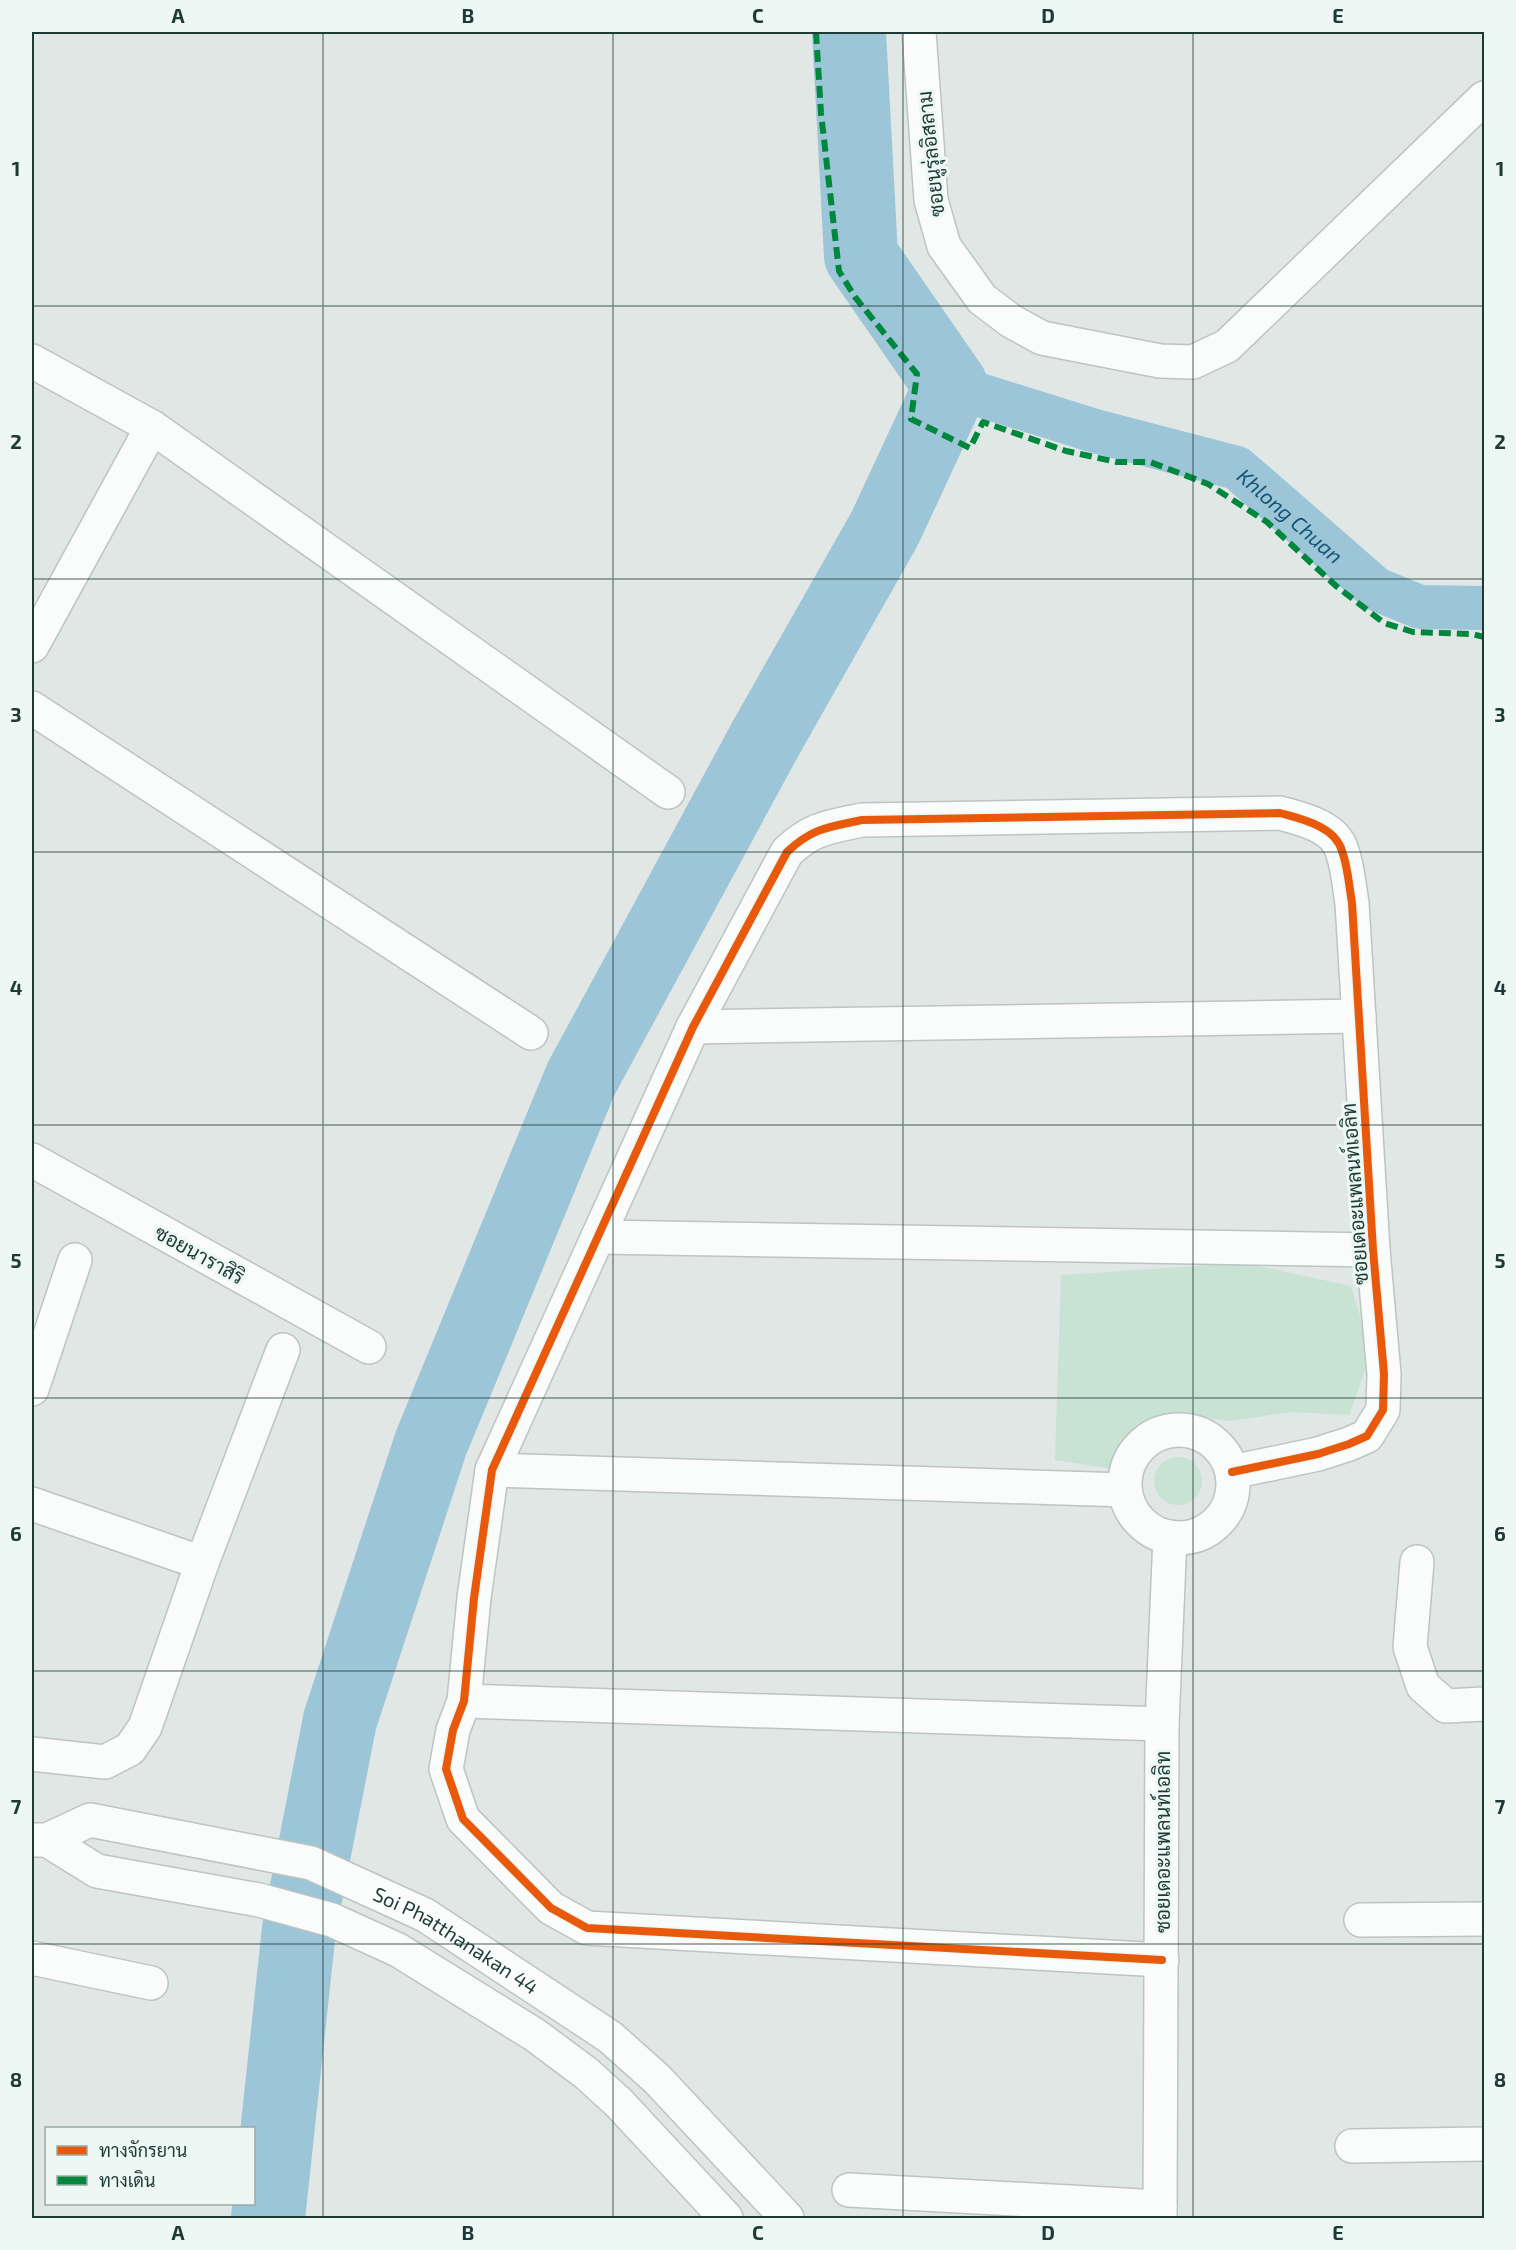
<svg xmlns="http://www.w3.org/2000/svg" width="1516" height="2250" viewBox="0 0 1516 2250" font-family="'Exo 2',Sarabun,sans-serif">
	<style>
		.green { fill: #c8e2d4 }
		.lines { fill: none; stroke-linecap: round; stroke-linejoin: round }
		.canal { stroke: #9dc5d8; stroke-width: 44 }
		.river { stroke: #9dc5d8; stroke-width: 74 }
		.minor-casing { stroke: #bdc4c2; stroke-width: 36 }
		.minor { stroke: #fafbfb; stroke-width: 33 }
		.quiet { stroke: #00873e; stroke-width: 6; stroke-dasharray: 12 6; stroke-linecap: butt }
		.cycleway-casing { stroke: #edf7f3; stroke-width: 11 }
		.cycleway { stroke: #e8590c; stroke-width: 8 }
		.grid { fill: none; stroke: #1e3a37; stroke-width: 1.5; stroke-opacity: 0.55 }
		.labels { text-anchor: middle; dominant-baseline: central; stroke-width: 6; stroke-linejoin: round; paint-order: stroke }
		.street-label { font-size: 20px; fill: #1e3a37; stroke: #edf7f3 }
		.water-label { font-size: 21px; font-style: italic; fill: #155578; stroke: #edf7f3 }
		.neatline { fill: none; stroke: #1e3a37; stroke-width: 2 }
		.grid-label { font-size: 20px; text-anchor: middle; font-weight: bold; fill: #1e3a37 }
	</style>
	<rect width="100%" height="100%" fill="#e0e7e5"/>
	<g class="green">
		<polygon points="1244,1263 1351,1286 1371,1353 1349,1415 1291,1412 1231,1421 1177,1415 1129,1443 1113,1469 1055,1460 1061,1275"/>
		<circle cx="1178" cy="1481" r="24"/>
	</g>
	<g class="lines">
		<path class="canal" id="s1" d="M 951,386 L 1095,431 L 1237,468 L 1376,589 L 1420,607 L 1484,608"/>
		<polyline class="river" points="268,2218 299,1929 340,1720 431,1443 581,1079 767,736 885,528 951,386 861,256 849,32"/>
		<g class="minor-casing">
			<g id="minor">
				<polyline points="919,32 931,200 944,246 982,299 1011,321 1042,338 1160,361 1193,362 1227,346 1484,98"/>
				<polyline points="32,361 152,427 668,792"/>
				<polyline points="32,646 152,427"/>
				<polyline points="32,708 531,1033"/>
				<polyline points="693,1027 1359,1016"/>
				<polyline points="32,1160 369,1347"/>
				<polyline points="598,1237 1373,1250"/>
				<polyline points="32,1389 75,1260"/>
				<circle cx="1179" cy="1484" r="54"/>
				<polyline points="492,1470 1125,1490"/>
				<polyline points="32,1504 202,1563"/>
				<polyline points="1417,1562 1410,1647 1423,1686 1446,1706 1484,1704"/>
				<polyline points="464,1701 1162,1724"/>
				<polyline points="32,1754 105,1762 130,1749 145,1727 202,1563 283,1350"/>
				<path id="s2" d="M 32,1840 L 47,1840 L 90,1820 L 311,1863 L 425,1915 L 610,2037 L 657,2079 L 787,2218"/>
				<polyline points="47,1840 97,1871 259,1900 332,1920 398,1950 535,2035 586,2073 619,2103 726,2218"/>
				<polyline points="1361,1920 1484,1919"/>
				<polyline points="32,1958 151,1983"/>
				<path d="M 1162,1960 L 587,1928 L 551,1908 L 463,1819 L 446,1769 L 453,1730 L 464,1701 L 474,1598 L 492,1470 L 693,1027 L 787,852 C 812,828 829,827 862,820 L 1280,813 C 1301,819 1335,826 1342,851 C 1348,867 1349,886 1352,903 L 1373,1250 L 1384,1374 L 1383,1410 L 1367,1436 L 1349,1444 L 1318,1454 L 1232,1472"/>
				<polyline points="1352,2146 1484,2144"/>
				<polyline points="849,2190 1160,2207"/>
				<polyline points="1160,2218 1162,1724 1170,1537"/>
			</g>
		</g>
		<use href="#minor" class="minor"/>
		<polyline class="quiet" points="816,32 821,113 839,271 855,297 917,374 911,419 970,448 983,422 1066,451 1117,462 1150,462 1208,484 1267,522 1336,586 1384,623 1413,632 1472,634 1484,637"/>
		<g class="cycleway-casing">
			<path id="cycleway" d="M 1162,1960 L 587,1928 L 551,1908 L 463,1819 L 446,1769 L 453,1730 L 464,1701 L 474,1598 L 492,1470 L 693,1027 L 787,852 C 812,828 829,827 862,820 L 1280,813 C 1301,819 1335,826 1342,851 C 1348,867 1349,886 1352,903 L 1373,1250 L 1384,1374 L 1383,1410 L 1367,1436 L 1349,1444 L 1318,1454 L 1232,1472"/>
		</g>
		<use href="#cycleway" class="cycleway"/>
	</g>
	<path class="grid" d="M 323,32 L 323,2218M 613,32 L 613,2218M 903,32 L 903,2218M 1193,32 L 1193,2218M 32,306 L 1484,306M 32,579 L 1484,579M 32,852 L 1484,852M 32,1125 L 1484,1125M 32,1398 L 1484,1398M 32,1671 L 1484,1671M 32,1944 L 1484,1944"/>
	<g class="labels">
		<g class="street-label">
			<text transform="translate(930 154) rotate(-96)">ซอยนูรุ่ลอิสลาม</text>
			<text transform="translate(1354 1194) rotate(-94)">ซอยเดอะแพลนท์เอลิท</text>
			<text transform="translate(200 1254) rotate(29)">ซอยนาราสิริ</text>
			<text transform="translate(1162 1842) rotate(-90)">ซอยเดอะแพลนท์เอลิท</text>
			<text stroke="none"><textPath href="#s2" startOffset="452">Soi Phatthanakan 44</textPath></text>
		</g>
		<g class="water-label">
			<text stroke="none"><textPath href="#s1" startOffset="369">Khlong Chuan</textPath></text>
		</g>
	</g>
	<rect width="1516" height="2250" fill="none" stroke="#edf7f3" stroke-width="66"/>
	<rect x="45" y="2127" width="210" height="78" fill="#edf7f3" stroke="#9aaba8" stroke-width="1.5"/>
	<rect x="57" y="2146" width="30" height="9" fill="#e8590c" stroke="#9aaba8" stroke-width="1.5"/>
	<text x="99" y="2157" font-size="18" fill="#1e3a37">ทางจักรยาน</text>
	<rect x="57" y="2176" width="30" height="9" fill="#00873e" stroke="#9aaba8" stroke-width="1.5"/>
	<text x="99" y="2187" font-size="18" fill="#1e3a37">ทางเดิน</text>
	<rect x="33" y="33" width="1450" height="2184" class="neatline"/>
	<g class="grid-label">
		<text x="178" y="23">A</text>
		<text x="468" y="23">B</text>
		<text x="758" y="23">C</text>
		<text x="1048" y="23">D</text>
		<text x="1338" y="23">E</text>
		<text x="16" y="176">1</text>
		<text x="1500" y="176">1</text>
		<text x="16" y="449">2</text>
		<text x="1500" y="449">2</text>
		<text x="16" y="722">3</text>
		<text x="1500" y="722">3</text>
		<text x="16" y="995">4</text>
		<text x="1500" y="995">4</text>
		<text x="16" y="1268">5</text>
		<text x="1500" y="1268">5</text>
		<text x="16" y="1541">6</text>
		<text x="1500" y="1541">6</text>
		<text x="16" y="1814">7</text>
		<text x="1500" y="1814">7</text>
		<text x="16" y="2087">8</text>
		<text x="1500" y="2087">8</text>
		<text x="178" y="2240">A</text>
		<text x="468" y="2240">B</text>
		<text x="758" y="2240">C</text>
		<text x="1048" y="2240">D</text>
		<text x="1338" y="2240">E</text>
	</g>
</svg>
